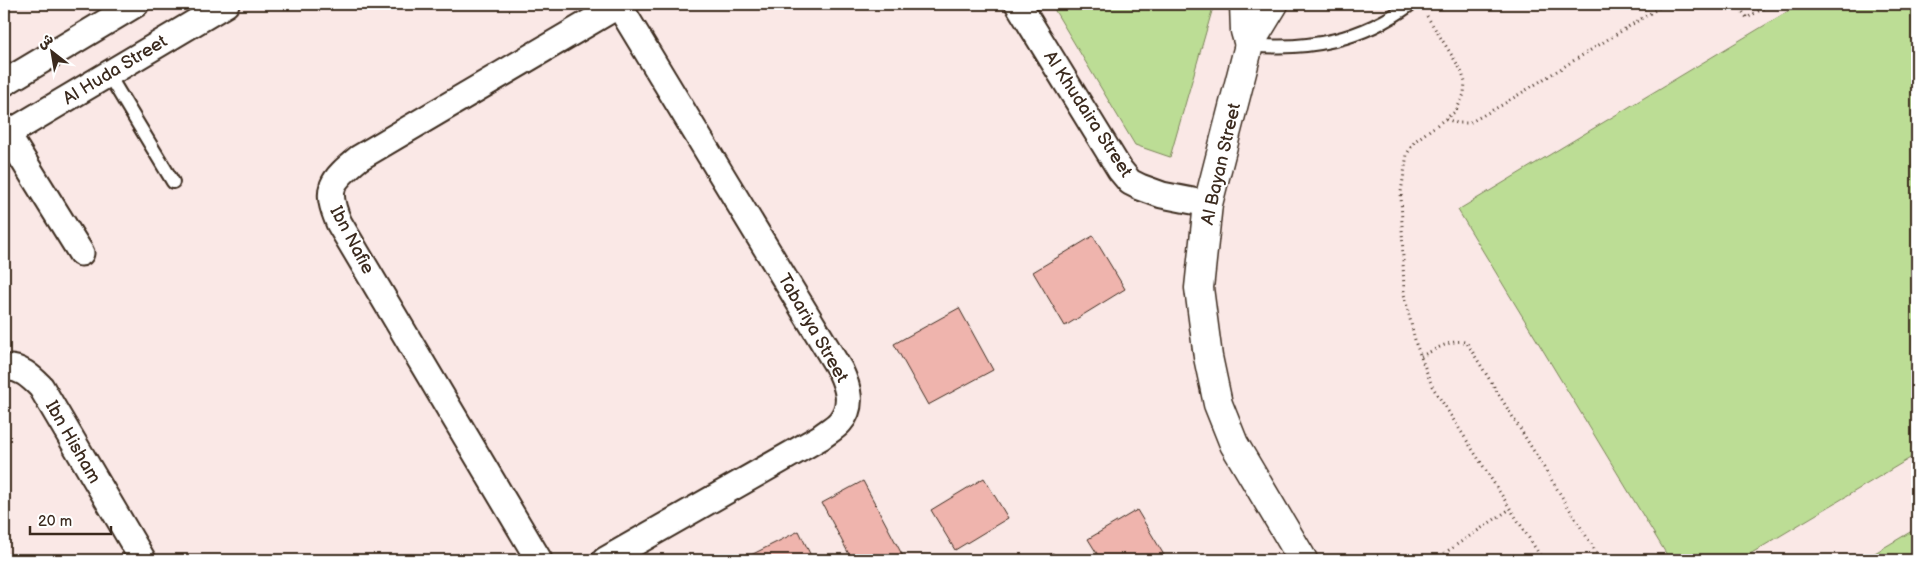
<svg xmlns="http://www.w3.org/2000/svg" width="1921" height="564" viewBox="0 0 1921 564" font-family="'Balsamiq Sans','Playpen Sans Arabic',sans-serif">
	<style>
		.green { fill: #bcdd95; stroke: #7c845a }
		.building { fill: #efb4ad; stroke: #3b2a1e }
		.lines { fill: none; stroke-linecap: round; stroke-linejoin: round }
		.lane-casing { stroke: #3b2a1e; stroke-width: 16 }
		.street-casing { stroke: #3b2a1e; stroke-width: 29 }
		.secondary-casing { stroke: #3b2a1e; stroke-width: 31 }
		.path { stroke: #3b2a1e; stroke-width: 3; stroke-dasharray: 1 4; stroke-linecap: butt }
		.lane { stroke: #fff; stroke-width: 12 }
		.street { stroke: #fff; stroke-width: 25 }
		.secondary { stroke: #fff; stroke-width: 28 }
		.labels { text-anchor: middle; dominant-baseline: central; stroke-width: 4; stroke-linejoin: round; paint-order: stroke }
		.street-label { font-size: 18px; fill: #3b2a1e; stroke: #fff }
	</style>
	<rect width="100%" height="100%" fill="#fae8e6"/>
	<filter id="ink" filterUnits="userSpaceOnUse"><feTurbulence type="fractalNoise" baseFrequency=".02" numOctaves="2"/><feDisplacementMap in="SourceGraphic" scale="10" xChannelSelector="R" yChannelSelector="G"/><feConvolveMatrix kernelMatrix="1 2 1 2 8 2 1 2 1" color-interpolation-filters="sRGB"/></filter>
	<g filter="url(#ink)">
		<g class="green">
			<polygon points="1051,4 1214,4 1170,157 1135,145"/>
			<polygon points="1800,4 1917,4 1917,454 1740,560 1670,560 1458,210"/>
			<polygon points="1917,528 1917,560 1863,560"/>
		</g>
		<g class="building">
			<polygon points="1093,236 1125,289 1065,326 1033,272"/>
			<polygon points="959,308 993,370 928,405 894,344"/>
			<polygon points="984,478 1008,518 955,550 931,510"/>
			<polygon points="863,481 905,560 852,560 822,503"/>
			<polygon points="1137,510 1167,560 1101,560 1088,539"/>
			<polygon points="799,531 813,560 741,560"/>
			<polygon points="1053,553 1058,560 1040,560"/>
		</g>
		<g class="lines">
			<g class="lane-casing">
				<g id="lane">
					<path d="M 1249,45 C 1309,51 1362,40 1411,4"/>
					<polyline points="108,74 173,182"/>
				</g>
			</g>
			<g class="street-casing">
				<g id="street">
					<polyline points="1018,4 1120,170 1130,182 1140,187 1162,195 1208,204"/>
					<polyline points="4,83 136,4"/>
					<polyline points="7,134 81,253"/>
					<polyline points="4,136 226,4"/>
					<path d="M 4,368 C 20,366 31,377 41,387 L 143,560"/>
					<path d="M 539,560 L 339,223 C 324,188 331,181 359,158 L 619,5"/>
					<path d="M 605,560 L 821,437 C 827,432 835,428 840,422 C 854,406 848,387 840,370 L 618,4"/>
				</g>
			</g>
			<g class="secondary-casing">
				<g id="secondary">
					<polyline points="1244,4 1245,31 1249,45"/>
					<polyline points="1274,4 1249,45 1208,204 1199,288 1208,357 1218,404 1234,444 1303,560"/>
				</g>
			</g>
			<g class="path">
				<polyline points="1737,4 1747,18 1770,4"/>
				<polyline points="1427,16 1461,70 1465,82 1464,94 1456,111 1415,141 1407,154 1401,192 1404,294 1416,344 1432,386 1543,560"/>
				<polyline points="1446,119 1457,123 1469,123 1502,105 1665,4"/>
				<path d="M 1421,356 C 1433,351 1454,337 1467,343 L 1601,560"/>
				<polyline points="1440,556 1510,509"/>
			</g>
			<use href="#lane" class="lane"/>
			<use href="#street" class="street"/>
			<use href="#secondary" class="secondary"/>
		</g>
	</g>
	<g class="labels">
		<g class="street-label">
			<text transform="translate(115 70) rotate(-31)">Al Huda Street</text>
			<text transform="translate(1088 114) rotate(57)">Al Khudaira Street</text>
			<text transform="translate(1221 164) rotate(-77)">Al Bayan Street</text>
			<text transform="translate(352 240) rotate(62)">Ibn Nafie</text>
			<text transform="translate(813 328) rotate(60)">Tabariya Street</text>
			<text transform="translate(73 442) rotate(60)">Ibn Hisham</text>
		</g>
	</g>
	<rect width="1921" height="564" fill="none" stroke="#fff" stroke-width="20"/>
	<rect x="10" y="10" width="1901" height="544" fill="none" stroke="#3b2a1e" stroke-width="2" filter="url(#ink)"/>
	<g transform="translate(52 52) rotate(329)" stroke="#ffffff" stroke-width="4" paint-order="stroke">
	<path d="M0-4L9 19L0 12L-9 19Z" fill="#3b2a1e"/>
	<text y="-8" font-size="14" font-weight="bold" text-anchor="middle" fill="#3b2a1e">ش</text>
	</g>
	<path d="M30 526v8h81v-8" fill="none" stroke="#3b2a1e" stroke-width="2.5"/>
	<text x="38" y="526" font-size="15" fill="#3b2a1e" stroke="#ffffff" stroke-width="4" paint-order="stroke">20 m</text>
</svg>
